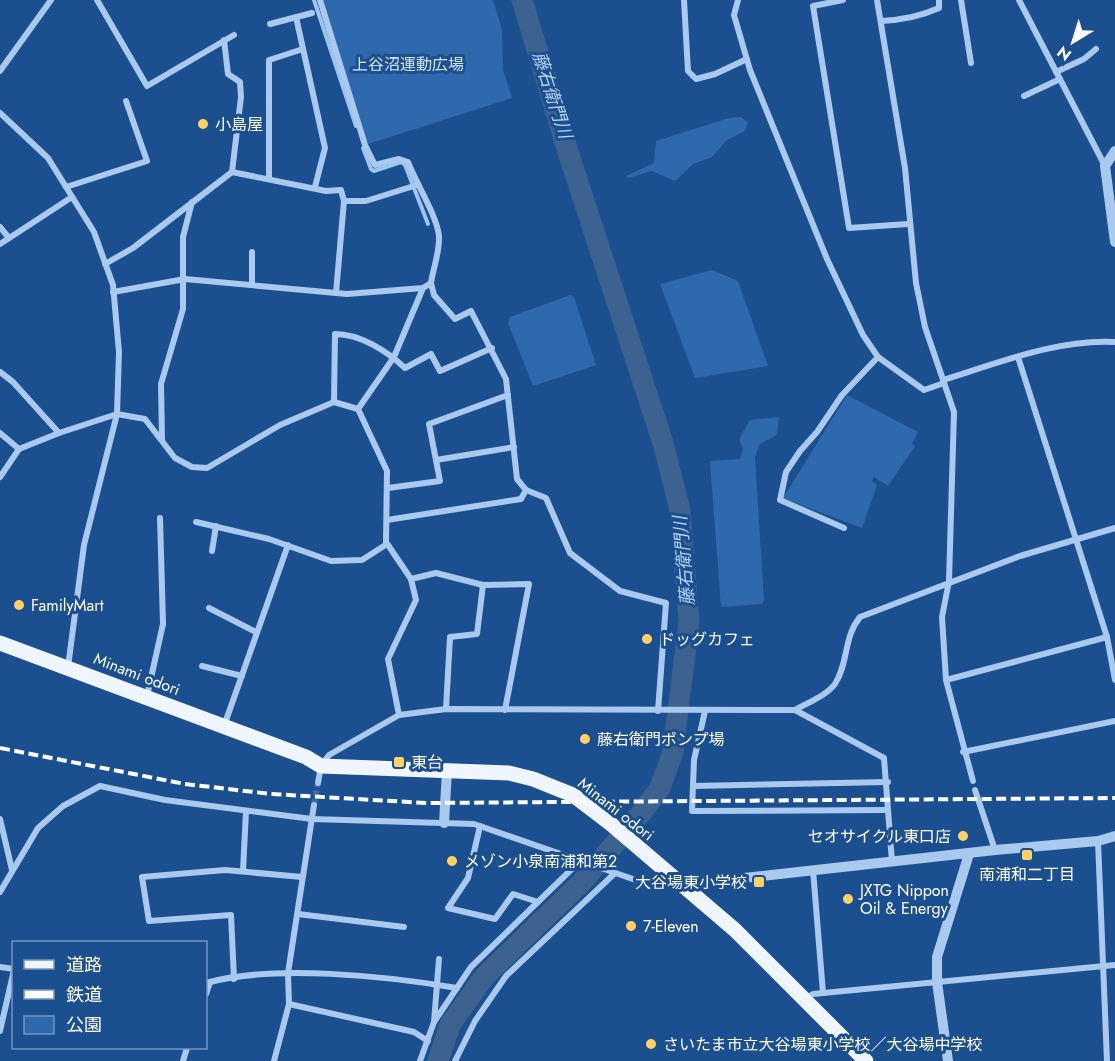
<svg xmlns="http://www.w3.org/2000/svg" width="1115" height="1061" viewBox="0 0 1115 1061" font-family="Jost,'Noto Sans JP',sans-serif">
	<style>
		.green { fill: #2e69ad }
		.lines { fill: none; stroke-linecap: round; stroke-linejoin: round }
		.stream { stroke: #9cc4f0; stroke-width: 4 }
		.river { stroke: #3c6290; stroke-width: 21 }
		.minor-tunnel { stroke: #3d69a0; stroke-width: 6; stroke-dasharray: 6 3; stroke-linecap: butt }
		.minor { stroke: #a9c9ee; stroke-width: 6 }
		.tertiary { stroke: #a9c9ee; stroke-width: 10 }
		.primary { stroke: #f0f6ff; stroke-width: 15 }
		.rail { stroke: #fff; stroke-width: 4; stroke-dasharray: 10 4.5; stroke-linecap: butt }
		.poi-dot { fill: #ffd166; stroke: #1b4f8f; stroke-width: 2 }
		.labels { text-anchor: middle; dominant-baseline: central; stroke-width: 6; stroke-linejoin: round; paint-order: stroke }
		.park-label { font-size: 16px; fill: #cfe3fa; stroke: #1b4f8f }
		.poi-label { font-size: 16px; fill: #fff; stroke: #1b4f8f; text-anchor: start }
		.street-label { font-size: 16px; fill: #fff; stroke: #1b4f8f }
		.water-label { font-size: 18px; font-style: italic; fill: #b5d3f5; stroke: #1b4f8f }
	</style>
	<rect width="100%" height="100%" fill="#1b4f8f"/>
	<g class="green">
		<polygon points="318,0 493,0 502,29 503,70 512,98 365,145"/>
		<polygon points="741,117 748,123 745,131 727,140 712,157 693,164 675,181 652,171 628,178 626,176 654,163 656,141 729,118"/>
		<polygon points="712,270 738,281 768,366 695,378 660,284"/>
		<polygon points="570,295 574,297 596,365 533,386 508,323 510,317"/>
		<polygon points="847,395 918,432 912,444 915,446 888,486 874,477 872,481 877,485 862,528 783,498"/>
		<polygon points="779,417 777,435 760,444 755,457 764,600 762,604 721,607 710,461 740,459 743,449 739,439 750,420"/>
	</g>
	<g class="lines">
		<g class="stream">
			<polyline points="314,0 356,126"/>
			<polyline points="363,148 371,169 374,171 401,162 405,165 428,224"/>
		</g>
		<polyline class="river" points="438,1061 450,1025 485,976 581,883 642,812 660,788 673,752 689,621 680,510 663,443 569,155 522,0"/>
		<polyline class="minor-tunnel" points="314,805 318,783"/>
		<g class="minor">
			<polyline points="97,0 147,86 234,35"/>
			<path d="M 320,0 L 365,145 L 375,165 L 399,159 L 408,162 C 416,183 437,216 439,236 C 440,251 433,269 431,283"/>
			<polyline points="684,0 688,71 696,79 715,74 747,59"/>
			<polyline points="738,0 734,15 750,70 827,259 863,335 878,357 924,390 944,383"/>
			<polyline points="843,0 813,6 849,228 908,224"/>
			<polyline points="877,0 905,168 916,283 925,327 954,412 949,581 942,617 946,680 973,781"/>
			<polyline points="961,0 971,63"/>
			<polyline points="1019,0 1105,166"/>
			<polyline points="296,17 325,148 315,187"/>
			<path d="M 881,21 C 902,20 919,17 939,8 L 939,0"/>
			<polyline points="270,24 312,13"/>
			<polyline points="0,71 51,0"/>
			<polyline points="1056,72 1084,59 1096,49"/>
			<polyline points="1024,96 1060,79"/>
			<polyline points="0,113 48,158 94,232 113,285 119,352 117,414 84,545 68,667"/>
			<polyline points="232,172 326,191 341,190 344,201 336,293"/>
			<polyline points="269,178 269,60 303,49"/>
			<polyline points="66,187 147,161 126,101"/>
			<polyline points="344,201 366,201 417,185"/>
			<polyline points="0,227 9,238"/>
			<polyline points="0,244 72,197"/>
			<polyline points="252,252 252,285"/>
			<polyline points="105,264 133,248 232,172 241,97 240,82 228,74 224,40"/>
			<polyline points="113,292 185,279 347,294 423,288 431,283 434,295 455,319 471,311 506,379 517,479 526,490 546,498 570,553 620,591 666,603 658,711"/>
			<polyline points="1018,357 1107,637 1115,680"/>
			<polyline points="0,372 13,382 59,433"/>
			<path d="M 943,380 C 998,363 1057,339 1115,342"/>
			<path d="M 334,402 L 335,334 C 360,334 387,351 405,368 L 431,354 L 440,371 L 492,348"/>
			<polyline points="0,433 19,449"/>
			<polyline points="162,439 161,384 183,309 183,237 192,202"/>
			<polyline points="436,460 514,447"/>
			<polyline points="0,477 19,449 59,433 117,414 145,419 175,458 192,467 207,468 280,425 334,402 358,409"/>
			<polyline points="388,488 440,481 429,424 508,395"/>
			<polyline points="387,520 521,499 526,490"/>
			<polyline points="196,522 269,539 331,561 362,560 387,544"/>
			<polyline points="844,528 780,500 786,472 800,451 817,432 842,395 878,357"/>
			<polyline points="212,551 216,526"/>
			<polyline points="411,579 436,573 483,585 529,584 505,710"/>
			<polyline points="209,608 256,632"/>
			<polyline points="202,666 242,676"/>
			<polyline points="946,680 1107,637"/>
			<polyline points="147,696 163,624 160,518"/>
			<polyline points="446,709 450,637 477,634 483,585"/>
			<path d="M 795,710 C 807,703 826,696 835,684 C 849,662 843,638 860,617 L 1020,556 L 1115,528"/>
			<polyline points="705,711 694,760 692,811 887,810"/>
			<polyline points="399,715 388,659 416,600 411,579 386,542 387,471 358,409 394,357 423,288"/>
			<polyline points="224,726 288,545"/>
			<polyline points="963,752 1115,721"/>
			<polyline points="318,783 321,766 329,755 399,715 446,709 795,710 884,758 892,862"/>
			<polyline points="693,786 888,782"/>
			<polyline points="975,790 995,850"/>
			<polyline points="0,819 12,870"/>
			<polyline points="480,826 468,878 448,908 495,919 513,894 538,902"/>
			<polyline points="1098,841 1107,1061"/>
			<polyline points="813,870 823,993"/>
			<polyline points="243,871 246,811"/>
			<polyline points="0,892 38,828 63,806 100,786 165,800 312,819 474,824 653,886 680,886"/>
			<polyline points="298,914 404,927"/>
			<polyline points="0,967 14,969"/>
			<polyline points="234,979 231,915 149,921 142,877 225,870 302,877"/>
			<path d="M 206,983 C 274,964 386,976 457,988"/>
			<polyline points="206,994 210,982"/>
			<polyline points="806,998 813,994 1115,965"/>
			<polyline points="289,1004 414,1032 428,1041"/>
			<polyline points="434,1022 439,959"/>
			<polyline points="0,1031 14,970"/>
			<polyline points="183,1061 187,1048"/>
			<polyline points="274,1061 289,1004 288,973 314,805"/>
			<polyline points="420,1061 434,1022 471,967 579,862"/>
			<polyline points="455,1061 475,1021 506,976 614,874"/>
		</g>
		<g class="tertiary">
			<polyline points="1115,151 1105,166 1115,242"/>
			<polyline points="444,823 447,771"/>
			<polyline points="681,885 995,850 1098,841 1115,836"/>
			<polyline points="948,1061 937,982 937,957 969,854"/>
		</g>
		<polyline class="primary" points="0,643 306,757 321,766 509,773 533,779 573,795 611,824 735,930 866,1061"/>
		<polyline class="rail" points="0,748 185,784 271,794 426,803 1115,798"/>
	</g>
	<g class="poi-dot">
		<circle cx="203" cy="124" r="6"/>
		<circle cx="19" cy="605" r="6"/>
		<circle cx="647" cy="639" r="6"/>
		<circle cx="585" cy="739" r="6"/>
		<rect x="393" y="756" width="12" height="12" rx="3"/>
		<circle cx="963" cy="836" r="6"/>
		<rect x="1021" y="849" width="12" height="12" rx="3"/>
		<circle cx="452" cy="861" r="6"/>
		<rect x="753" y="876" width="12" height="12" rx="3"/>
		<circle cx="848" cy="899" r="6"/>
		<circle cx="631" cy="926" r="6"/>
		<circle cx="651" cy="1044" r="6"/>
	</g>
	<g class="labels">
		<g class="park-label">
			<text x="408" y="64">上谷沼運動広場</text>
		</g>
		<g class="poi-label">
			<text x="215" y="124">小島屋</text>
			<text x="31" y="605">FamilyMart</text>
			<text x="659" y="639">ドッグカフェ</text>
			<text x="597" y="739">藤右衛門ポンプ場</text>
			<text x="411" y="762">東台</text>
			<text x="951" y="836" text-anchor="end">セオサイクル東口店</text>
			<text x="464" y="861">メゾン小泉南浦和第2</text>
			<text x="1027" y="874" text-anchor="middle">南浦和二丁目</text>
			<text x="747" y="882" text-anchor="end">大谷場東小学校</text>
			<text x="860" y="890">JXTG Nippon<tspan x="860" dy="18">Oil &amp; Energy</tspan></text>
			<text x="643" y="926">7-Eleven</text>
			<text x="663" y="1044">さいたま市立大谷場東小学校／大谷場中学校</text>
		</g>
		<g class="street-label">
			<text transform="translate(137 674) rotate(21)">Minami odori</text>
			<text transform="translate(616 809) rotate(38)">Minami odori</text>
		</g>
		<g class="water-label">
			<text transform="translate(552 95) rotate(72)">藤右衛門川</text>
			<text transform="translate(684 561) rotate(-95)">藤右衛門川</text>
		</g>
	</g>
	<rect x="12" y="941" width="195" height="108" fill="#1b4f8f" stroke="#7695bc" stroke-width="1.5"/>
	<rect x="24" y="960" width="30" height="9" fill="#f0f6ff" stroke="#7695bc" stroke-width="1.5"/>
	<text x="66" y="971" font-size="18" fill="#ffffff">道路</text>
	<rect x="24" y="990" width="30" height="9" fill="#ffffff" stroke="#7695bc" stroke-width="1.5"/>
	<text x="66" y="1001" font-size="18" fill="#ffffff">鉄道</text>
	<rect x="24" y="1016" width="30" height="18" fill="#2e69ad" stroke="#7695bc" stroke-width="1.5"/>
	<text x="66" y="1031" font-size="18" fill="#ffffff">公園</text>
	<g transform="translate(1073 42) rotate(218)" stroke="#1b4f8f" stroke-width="4.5" paint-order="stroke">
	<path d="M0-4.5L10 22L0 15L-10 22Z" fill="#ffffff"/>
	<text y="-9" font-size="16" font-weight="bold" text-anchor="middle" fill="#ffffff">N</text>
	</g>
</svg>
